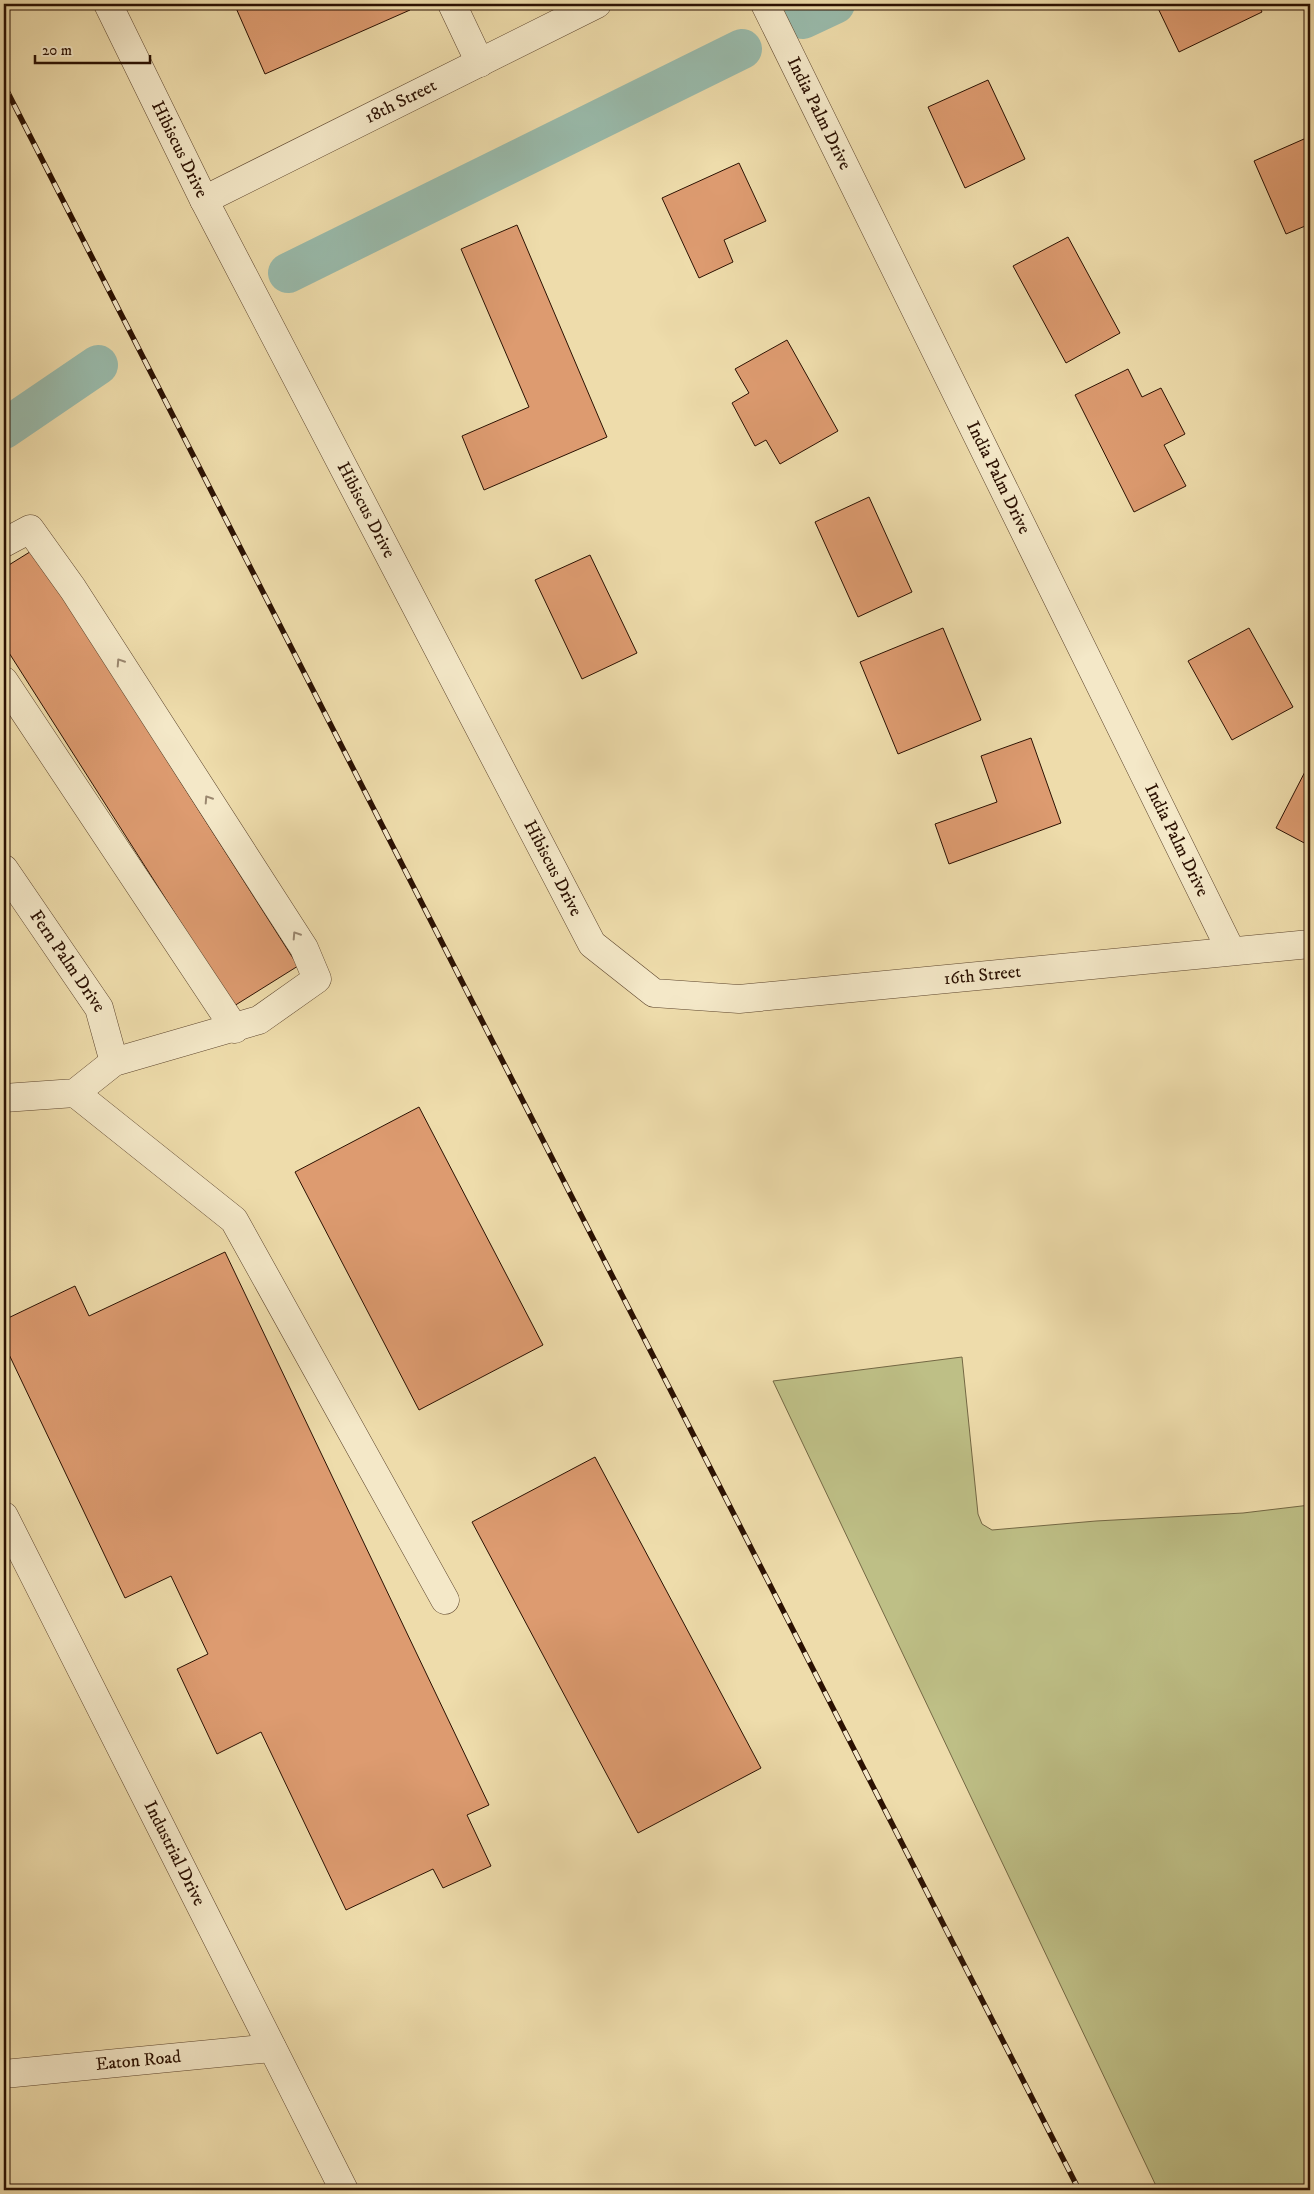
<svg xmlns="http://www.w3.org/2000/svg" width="1314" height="2194" viewBox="0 0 1314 2194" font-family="'IM FELL DW Pica',serif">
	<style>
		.green { fill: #bebf86; stroke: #746844 }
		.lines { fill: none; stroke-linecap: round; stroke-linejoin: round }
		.canal { stroke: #99bbac; stroke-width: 40 }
		.building { fill: #dd9b70; stroke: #2b1102 }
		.minor-casing { stroke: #5c442c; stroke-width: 29 }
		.minor { stroke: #f4e8c8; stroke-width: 28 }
		.rail-casing { stroke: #2b1102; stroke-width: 5.5 }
		.rail { stroke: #f4e8c8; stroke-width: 4; stroke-dasharray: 11; stroke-linecap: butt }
		.oneway { stroke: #9a876f }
		.labels { text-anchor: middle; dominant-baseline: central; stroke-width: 4.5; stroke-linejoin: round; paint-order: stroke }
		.street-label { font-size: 18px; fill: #2b1102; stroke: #f4e8c8 }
	</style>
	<rect width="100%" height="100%" fill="#eedcab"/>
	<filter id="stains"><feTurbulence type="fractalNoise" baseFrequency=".004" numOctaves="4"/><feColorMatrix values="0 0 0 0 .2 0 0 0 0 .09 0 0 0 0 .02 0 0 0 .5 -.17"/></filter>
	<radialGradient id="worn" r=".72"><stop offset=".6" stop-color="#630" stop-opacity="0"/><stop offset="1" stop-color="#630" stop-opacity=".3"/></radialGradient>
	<polygon class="green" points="962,1357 978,1514 982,1524 992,1530 1096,1521 1243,1513 1310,1505 1310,2190 1158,2190 773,1381"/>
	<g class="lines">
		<g class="canal">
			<polyline points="803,19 835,4"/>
			<polyline points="288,273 742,49"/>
			<polyline points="4,429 98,365"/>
		</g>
	</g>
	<g class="building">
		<polygon points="245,4 407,4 410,10 265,74 236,8"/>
		<polygon points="1156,4 1258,4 1262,12 1179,52"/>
		<polygon points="988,80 1025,159 965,188 928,107"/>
		<polygon points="1304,139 1310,154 1310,224 1286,234 1254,161"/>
		<polygon points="739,163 766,221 724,240 733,262 699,278 662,198"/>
		<polygon points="517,225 607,437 484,490 462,436 529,407 461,249"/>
		<polygon points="1068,237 1120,333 1066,363 1013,266"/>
		<polygon points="787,340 838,431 780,464 766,440 755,446 732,403 749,393 735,369"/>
		<polygon points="1128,369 1142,397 1161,388 1185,434 1164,445 1186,486 1134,512 1075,395"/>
		<polygon points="869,497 912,592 858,617 815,522"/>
		<polygon points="33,550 298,966 234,1006 4,645 4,568"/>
		<polygon points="590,555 637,653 582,679 535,580"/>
		<polygon points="943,628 981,720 898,754 860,662"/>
		<polygon points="1249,628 1293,707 1232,740 1188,661"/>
		<polygon points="1031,738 1061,823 949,864 935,824 997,802 981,756"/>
		<polygon points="1310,762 1310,846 1276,828"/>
		<polygon points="419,1107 543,1345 419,1410 295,1172"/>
		<polygon points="225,1252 489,1805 467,1815 491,1866 443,1888 433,1869 346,1910 261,1732 217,1754 177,1669 208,1654 171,1576 125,1598 4,1344 4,1320 75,1286 89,1316"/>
		<polygon points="595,1457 761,1768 638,1833 472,1522"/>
	</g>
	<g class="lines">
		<g class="minor-casing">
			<g id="minor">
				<path id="s1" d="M 108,4 L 204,200 L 592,944 L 654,993 L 739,999 L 1310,944"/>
				<polyline points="452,4 480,63"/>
				<path id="s2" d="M 765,4 L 1231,951"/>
				<path id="s3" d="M 204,200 L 597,4"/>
				<polyline points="4,543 30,529 73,589 304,948 317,979 259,1020 114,1062 75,1093 4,1098"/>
				<polyline points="4,681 235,1029"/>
				<path id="s4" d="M 4,869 L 99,1008 L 114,1062"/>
				<polyline points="75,1093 234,1220 445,1600"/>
				<path id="s5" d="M 4,1516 L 344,2190"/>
				<path id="s6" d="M 4,2074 L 272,2048"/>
			</g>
		</g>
		<use href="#minor" class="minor"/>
		<g class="rail-casing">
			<polyline id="rail" points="4,85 1079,2190"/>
		</g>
		<use href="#rail" class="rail"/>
	</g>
	<defs><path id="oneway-chevron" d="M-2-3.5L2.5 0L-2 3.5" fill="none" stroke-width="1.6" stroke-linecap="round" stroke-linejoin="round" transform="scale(1.25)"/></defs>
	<g class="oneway">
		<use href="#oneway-chevron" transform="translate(120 662) rotate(-123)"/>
		<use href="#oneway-chevron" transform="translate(208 799) rotate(-123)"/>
		<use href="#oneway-chevron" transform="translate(296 935) rotate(-123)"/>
	</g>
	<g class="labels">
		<g class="street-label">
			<text stroke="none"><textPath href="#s3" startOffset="220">18th Street</textPath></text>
			<text stroke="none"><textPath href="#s2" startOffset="122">India Palm Drive</textPath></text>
			<text stroke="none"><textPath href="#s1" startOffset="162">Hibiscus Drive</textPath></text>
			<text stroke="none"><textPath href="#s2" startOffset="528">India Palm Drive</textPath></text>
			<text stroke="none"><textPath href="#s1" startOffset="568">Hibiscus Drive</textPath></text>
			<text stroke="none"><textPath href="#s2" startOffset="932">India Palm Drive</textPath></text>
			<text stroke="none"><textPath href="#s1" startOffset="972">Hibiscus Drive</textPath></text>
			<text stroke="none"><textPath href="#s4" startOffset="112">Fern Palm Drive</textPath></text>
			<text stroke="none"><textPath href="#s1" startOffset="1466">16th Street</textPath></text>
			<text stroke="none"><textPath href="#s5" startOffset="378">Industrial Drive</textPath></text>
			<text stroke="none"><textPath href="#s6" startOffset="135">Eaton Road</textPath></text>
		</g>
	</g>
	<rect width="1314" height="2194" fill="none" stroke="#eedcab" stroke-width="20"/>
	<rect x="5" y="5" width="1304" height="2184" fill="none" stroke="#2b1102" stroke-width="2.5"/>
	<rect x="10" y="10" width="1294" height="2174" fill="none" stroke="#2b1102"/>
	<path d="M35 55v8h115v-8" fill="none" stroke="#2b1102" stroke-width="2.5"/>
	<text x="42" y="55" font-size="15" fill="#2b1102" stroke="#f4e8c8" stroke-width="4" paint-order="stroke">20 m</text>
	<rect width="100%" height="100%" filter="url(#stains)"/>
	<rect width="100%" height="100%" fill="url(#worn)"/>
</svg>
